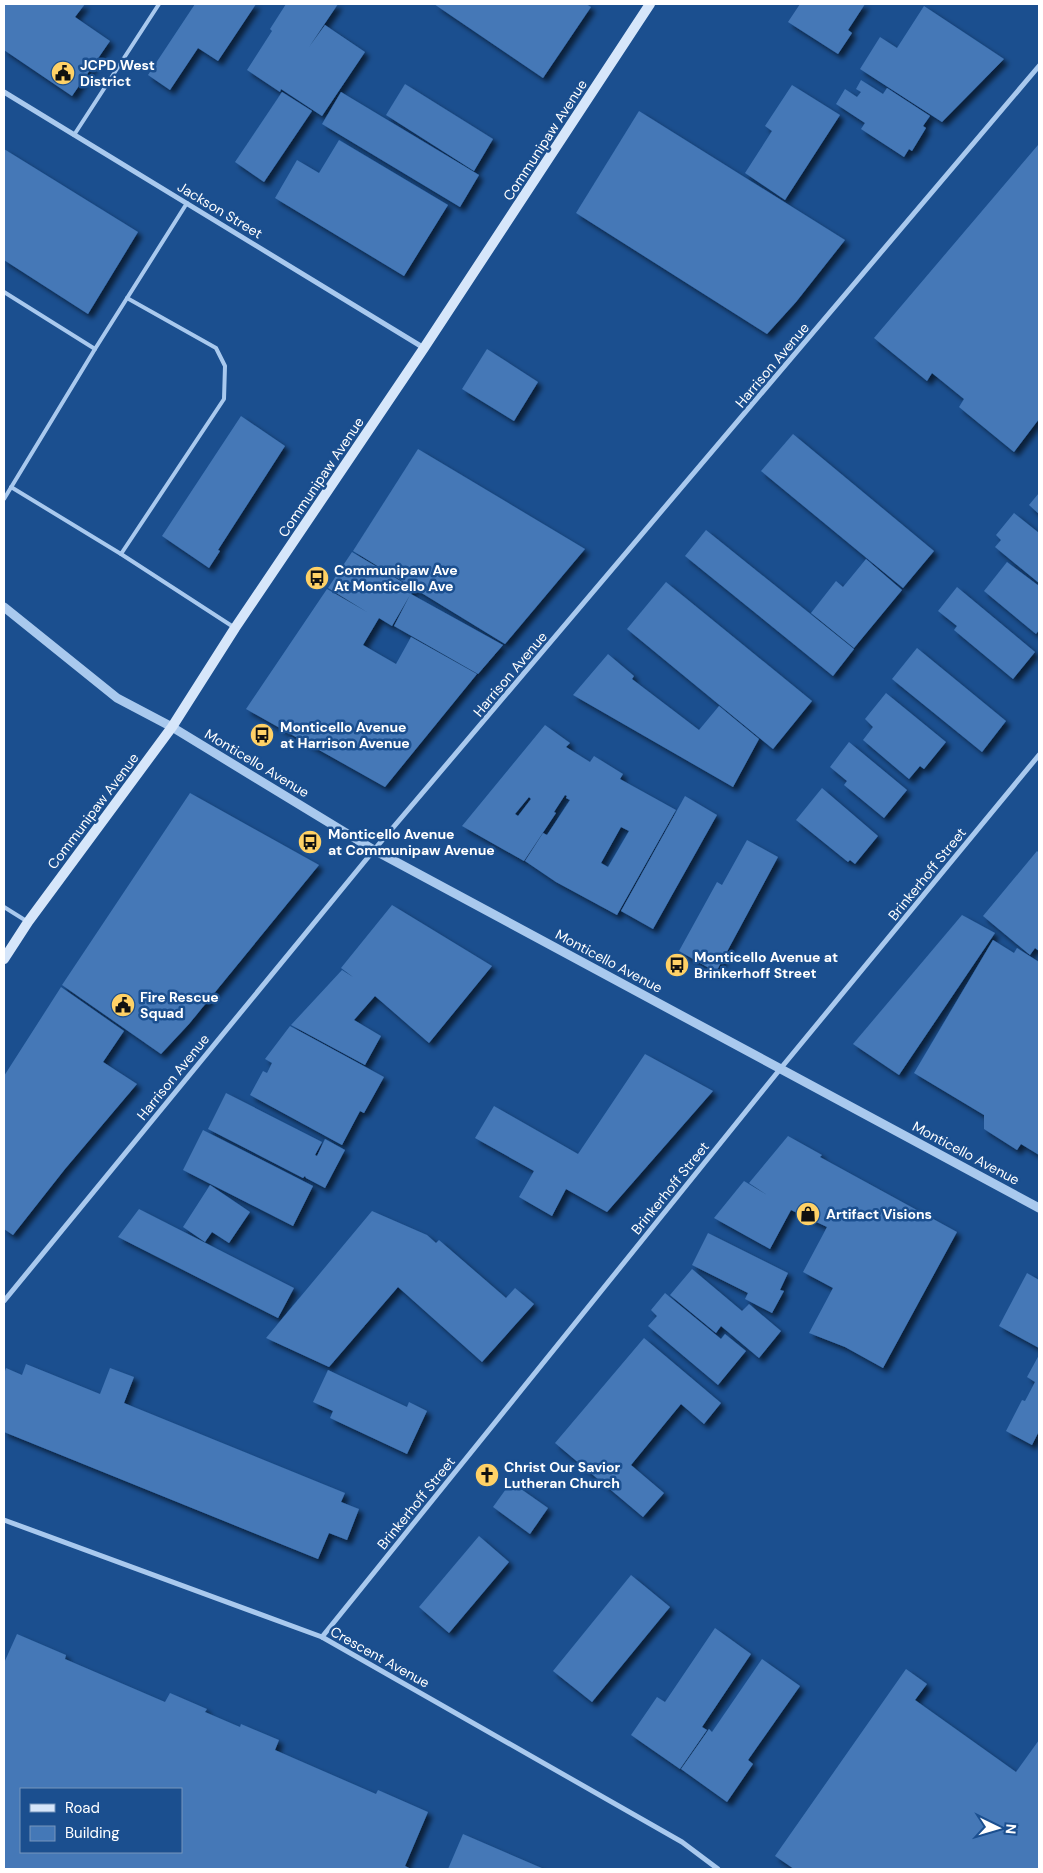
<svg xmlns="http://www.w3.org/2000/svg" width="1043" height="1873" viewBox="0 0 1043 1873" font-family="'DM Sans',sans-serif">
	<style>
		.building { fill: #4478b7; fill-rule: evenodd; filter: url(#shadow) }
		.lines { fill: none; stroke-linecap: round; stroke-linejoin: round }
		.service { stroke: #a9c9ee; stroke-width: 4 }
		.minor { stroke: #a9c9ee; stroke-width: 5 }
		.tertiary { stroke: #a9c9ee; stroke-width: 9 }
		.secondary { stroke: #d6e6fa; stroke-width: 10 }
		.labels { text-anchor: middle; dominant-baseline: central; stroke-width: 5; stroke-linejoin: round; paint-order: stroke }
		.poi-label { font-size: 14px; font-weight: bold; fill: #fff; stroke: #1b4f8f; text-anchor: start }
		.street-label { font-size: 14px; fill: #fff; stroke: #1b4f8f }
	</style>
	<defs>
		<filter id="shadow"><feDropShadow dx="4.5" dy="4.5" stdDeviation="2.5" flood-color="#0009"/></filter>
	</defs>
	<rect width="100%" height="100%" fill="#1b4f8f"/>
	<g class="building">
		<polygon points="4,4 85,4 75,17 110,41 72,96 4,50"/>
		<polygon points="195,4 256,4 218,61 198,48 170,90 148,75"/>
		<polygon points="286,4 338,4 309,47 325,25 365,52 322,116 281,89 280,92 247,70 272,31 270,29"/>
		<polygon points="434,4 586,4 591,7 543,78"/>
		<polygon points="800,4 865,4 848,30 852,33 838,54 788,22"/>
		<polygon points="924,6 1004,59 942,122 860,69 880,37 897,48"/>
		<polygon points="861,80 883,94 887,88 930,116 923,126 926,128 912,151 909,149 904,157 861,129 865,123 836,104 845,89 857,97 861,92 856,89"/>
		<polygon points="405,84 493,139 474,171 386,115"/>
		<polygon points="792,85 840,115 785,200 745,173 772,131 765,126"/>
		<polygon points="282,92 312,111 264,182 235,162"/>
		<polygon points="341,92 479,175 460,207 322,124"/>
		<polygon points="639,111 845,240 796,302 767,334 576,213"/>
		<polygon points="339,140 448,205 404,276 275,198 297,160 319,173"/>
		<polygon points="1038,145 1039,146 1039,419 1014,452 959,407 964,399 932,373 927,381 874,338"/>
		<polygon points="4,149 138,232 88,314 4,260"/>
		<polygon points="487,349 538,382 514,421 462,389"/>
		<polygon points="241,416 285,446 218,550 220,551 209,568 162,536"/>
		<polygon points="793,434 934,551 903,588 761,471"/>
		<polygon points="418,449 585,549 505,644 353,551"/>
		<polygon points="1039,493 1039,514 1029,505"/>
		<polygon points="1014,513 1039,533 1039,583 995,547 1001,540 996,535"/>
		<polygon points="706,530 854,649 833,676 685,556"/>
		<polygon points="352,552 414,589 411,594 503,645 478,674 394,626 410,595 392,626 379,618 363,645 396,664 411,637 477,674 385,787 246,709 327,589 367,612 328,588"/>
		<polygon points="866,559 902,590 854,648 811,613 836,581 843,587"/>
		<polygon points="1007,562 1039,586 1039,630 1036,634 984,591"/>
		<polygon points="666,582 812,701 773,749 627,629"/>
		<polygon points="957,587 1035,652 1013,679 954,630 957,626 938,611"/>
		<polygon points="917,648 1006,721 982,752 892,679"/>
		<polygon points="608,654 634,676 632,679 699,730 719,706 759,739 733,787 573,695"/>
		<polygon points="886,693 946,742 924,769 920,766 909,779 863,740 873,727 865,719"/>
		<path d="M 545,725 L 570,743 L 566,747 L 590,762 L 594,756 L 623,774 L 620,779 L 676,810 L 617,915 L 556,882 L 525,861 L 543,833 L 547,835 L 570,800 L 566,798 L 567,796 L 565,795 L 554,812 L 556,813 L 524,861 L 462,826 ZM 529,797 L 531,799 L 518,816 L 515,814 ZM 621,827 L 629,831 L 608,867 L 601,863 Z"/>
		<polygon points="849,742 907,790 884,818 844,785 847,781 830,767"/>
		<polygon points="822,788 878,836 855,864 850,860 848,862 796,820"/>
		<polygon points="190,793 319,865 189,1024 161,1054 62,985"/>
		<polygon points="685,796 717,815 653,929 621,911"/>
		<polygon points="747,840 778,857 716,972 679,951 717,882 722,885"/>
		<polygon points="1037,851 1039,853 1039,951 1035,948 1030,955 983,916"/>
		<polygon points="392,905 492,966 429,1043 375,996 354,1020 381,1036 365,1065 291,1025 342,970 353,977 341,968"/>
		<polygon points="962,915 995,933 899,1075 853,1044"/>
		<polygon points="993,940 1014,953 1017,948 1039,962 1039,1155 1021,1144 1017,1150 984,1129 984,1115 914,1073"/>
		<polygon points="61,987 124,1031 103,1062 137,1084 65,1169 13,1235 4,1229 4,1076"/>
		<polygon points="290,1026 384,1077 364,1113 360,1111 342,1145 250,1095 263,1071 267,1073 272,1063 265,1059"/>
		<polygon points="645,1054 713,1091 607,1212 566,1189 552,1216 519,1197 534,1171 475,1138 494,1106 578,1154"/>
		<polygon points="226,1093 322,1142 315,1155 317,1156 325,1139 345,1150 325,1188 306,1178 305,1176 303,1178 208,1129"/>
		<polygon points="203,1130 313,1186 293,1226 183,1170"/>
		<polygon points="788,1136 822,1155 820,1157 957,1232 883,1368 845,1347 809,1333 833,1288 803,1272 827,1227 791,1210 770,1249 714,1218 744,1181 767,1195 749,1183"/>
		<polygon points="210,1185 250,1212 229,1243 212,1232 205,1242 183,1227"/>
		<polygon points="139,1209 294,1288 278,1318 118,1237"/>
		<polygon points="372,1211 427,1235 436,1243 439,1240 506,1298 515,1288 534,1304 482,1362 398,1287 329,1367 266,1338"/>
		<polygon points="708,1233 788,1273 780,1290 784,1291 772,1313 745,1299 748,1293 692,1265"/>
		<polygon points="692,1269 742,1311 749,1304 781,1331 759,1358 721,1326 716,1333 670,1295"/>
		<polygon points="1027,1273 1039,1280 1039,1348 999,1326"/>
		<polygon points="665,1293 721,1339 725,1334 746,1351 718,1385 648,1326 657,1316 651,1310"/>
		<polygon points="644,1338 721,1403 704,1424 681,1404 631,1465 664,1493 643,1517 555,1443"/>
		<polygon points="1039,1355 1039,1431 1032,1445 1006,1431 1022,1400 1025,1401 1035,1382 1027,1377"/>
		<polygon points="26,1364 100,1394 110,1368 134,1377 124,1403 345,1493 341,1502 359,1509 347,1540 329,1533 318,1559 4,1432 4,1374 6,1368 22,1375"/>
		<polygon points="328,1370 407,1407 409,1402 427,1411 407,1454 330,1418 333,1411 313,1402"/>
		<polygon points="511,1482 548,1508 530,1534 493,1507"/>
		<polygon points="479,1536 509,1562 449,1633 419,1607"/>
		<polygon points="631,1575 670,1607 592,1702 553,1671"/>
		<polygon points="715,1628 751,1654 702,1727 707,1730 680,1769 631,1735 657,1697 665,1702"/>
		<path d="M 17,1634 L 66,1655 L 65,1659 L 165,1702 L 170,1693 L 207,1709 L 205,1712 L 240,1727 L 241,1724 L 279,1740 L 275,1750 L 376,1794 L 378,1790 L 428,1812 L 405,1866 L 411,1869 L 4,1869 L 4,1663 ZM 21,1789 L 181,1789 L 181,1852 L 21,1852 Z"/>
		<polygon points="762,1659 800,1686 748,1760 753,1764 727,1802 681,1769 709,1729 712,1732"/>
		<polygon points="906,1669 927,1684 915,1700 1016,1772 1039,1740 1039,1869 794,1869 775,1856"/>
		<polygon points="463,1834 544,1869 448,1869"/>
	</g>
	<g class="lines">
		<g class="service">
			<polyline points="74,135 159,4"/>
			<polyline points="4,292 95,349 4,499"/>
			<polyline points="95,349 187,203"/>
			<polyline points="11,487 121,554 224,399 225,366 216,348 127,298"/>
			<polyline points="121,554 235,628"/>
			<polyline points="4,907 28,922"/>
		</g>
		<g class="minor">
			<polyline points="4,92 424,348"/>
			<polyline points="4,1301 374,850 1039,66"/>
			<polyline points="4,1520 322,1637 682,1842 718,1869"/>
			<polyline points="322,1637 781,1068 1039,755"/>
		</g>
		<polyline class="tertiary" points="4,607 117,698 172,727 374,850 1039,1208"/>
		<polyline class="secondary" points="4,959 28,922 172,727 235,628 424,348 650,4"/>
	</g>
	<defs>
		<g id="civic-disc" transform="scale(1.25)"><circle r="9.5" fill="#ffd166" stroke="#1b4f8f"/><path d="M-.6-6.5H3V-4.5H.6V-3L4-1V1h2V6H-6V1h2V-1L-.6-3ZM-1.2 2.5V6h2.4V2.5Z" fill="#111"/></g>
		<g id="bus-disc" transform="scale(1.25)"><circle r="9.5" fill="#ffd166" stroke="#1b4f8f"/><path d="M-5-6H5V4H4V6H2V4H-2V6H-4V4H-5ZM-3.5-4V0h7V-4ZM-3.5 1.2v1.5H-2V1.2ZM2 1.2v1.5H3.5V1.2Z" fill="#111"/></g>
		<g id="shop-disc" transform="scale(1.25)"><circle r="9.5" fill="#ffd166" stroke="#1b4f8f"/><path d="M-5-2.5h2.3a2.7 3.5 0 0 1 5.4 0H5L5.5 6h-11ZM-1.5-2.5h3a1.5 2.3 0 0 0-3 0Z" fill="#111"/></g>
		<g id="church-disc" transform="scale(1.25)"><circle r="9.5" fill="#ffd166" stroke="#1b4f8f"/><path d="M-1.2-6h2.4v3.5h3.3v2.4h-3.3V6h-2.4V-.1h-3.3v-2.4h3.3Z" fill="#111"/></g>
	</defs>
	<g fill-rule="evenodd">
		<use href="#civic-disc" x="63" y="73"/>
		<use href="#bus-disc" x="317" y="578"/>
		<use href="#bus-disc" x="262" y="735"/>
		<use href="#bus-disc" x="310" y="842"/>
		<use href="#bus-disc" x="677" y="965"/>
		<use href="#civic-disc" x="123" y="1005"/>
		<use href="#shop-disc" x="808" y="1214"/>
		<use href="#church-disc" x="487" y="1475"/>
	</g>
	<g class="labels">
		<g class="poi-label">
			<text x="80" y="65">JCPD West<tspan x="80" dy="16">District</tspan></text>
			<text x="334" y="570">Communipaw Ave<tspan x="334" dy="16">At Monticello Ave</tspan></text>
			<text x="280" y="727">Monticello Avenue<tspan x="280" dy="16">at Harrison Avenue</tspan></text>
			<text x="328" y="834">Monticello Avenue<tspan x="328" dy="16">at Communipaw Avenue</tspan></text>
			<text x="694" y="957">Monticello Avenue at<tspan x="694" dy="16">Brinkerhoff Street</tspan></text>
			<text x="140" y="997">Fire Rescue<tspan x="140" dy="16">Squad</tspan></text>
			<text x="826" y="1214">Artifact Visions</text>
			<text x="504" y="1467">Christ Our Savior<tspan x="504" dy="16">Lutheran Church</tspan></text>
		</g>
		<g class="street-label">
			<text transform="translate(545 140) rotate(-57)">Communipaw Avenue</text>
			<text transform="translate(220 210) rotate(31)">Jackson Street</text>
			<text transform="translate(772 365) rotate(-50)">Harrison Avenue</text>
			<text transform="translate(321 477) rotate(-56)">Communipaw Avenue</text>
			<text transform="translate(510 674) rotate(-50)">Harrison Avenue</text>
			<text transform="translate(257 763) rotate(31)">Monticello Avenue</text>
			<text transform="translate(93 811) rotate(-53)">Communipaw Avenue</text>
			<text transform="translate(927 874) rotate(-51)">Brinkerhoff Street</text>
			<text transform="translate(609 961) rotate(28)">Monticello Avenue</text>
			<text transform="translate(173 1077) rotate(-51)">Harrison Avenue</text>
			<text transform="translate(966 1153) rotate(28)">Monticello Avenue</text>
			<text transform="translate(670 1188) rotate(-51)">Brinkerhoff Street</text>
			<text transform="translate(416 1503) rotate(-51)">Brinkerhoff Street</text>
			<text transform="translate(380 1657) rotate(29)">Crescent Avenue</text>
		</g>
	</g>
	<rect width="1043" height="1873" fill="none" stroke="#ffffff" stroke-width="10"/>
	<rect x="20" y="1788" width="162" height="65" fill="#1b4f8f" stroke="#7695bc"/>
	<rect x="30" y="1804" width="25" height="8" fill="#d6e6fa" stroke="#7695bc"/>
	<text x="65" y="1813" font-size="15" fill="#ffffff">Road</text>
	<rect x="30" y="1826" width="25" height="15" fill="#4478b7" stroke="#7695bc"/>
	<text x="65" y="1838" font-size="15" fill="#ffffff">Building</text>
	<g transform="translate(998 1828) rotate(95)" stroke="#1b4f8f" stroke-width="4" paint-order="stroke">
	<path d="M0-4L9 19L0 12L-9 19Z" fill="#ffffff"/>
	<text y="-8" font-size="14" font-weight="bold" text-anchor="middle" fill="#ffffff">N</text>
	</g>
</svg>
